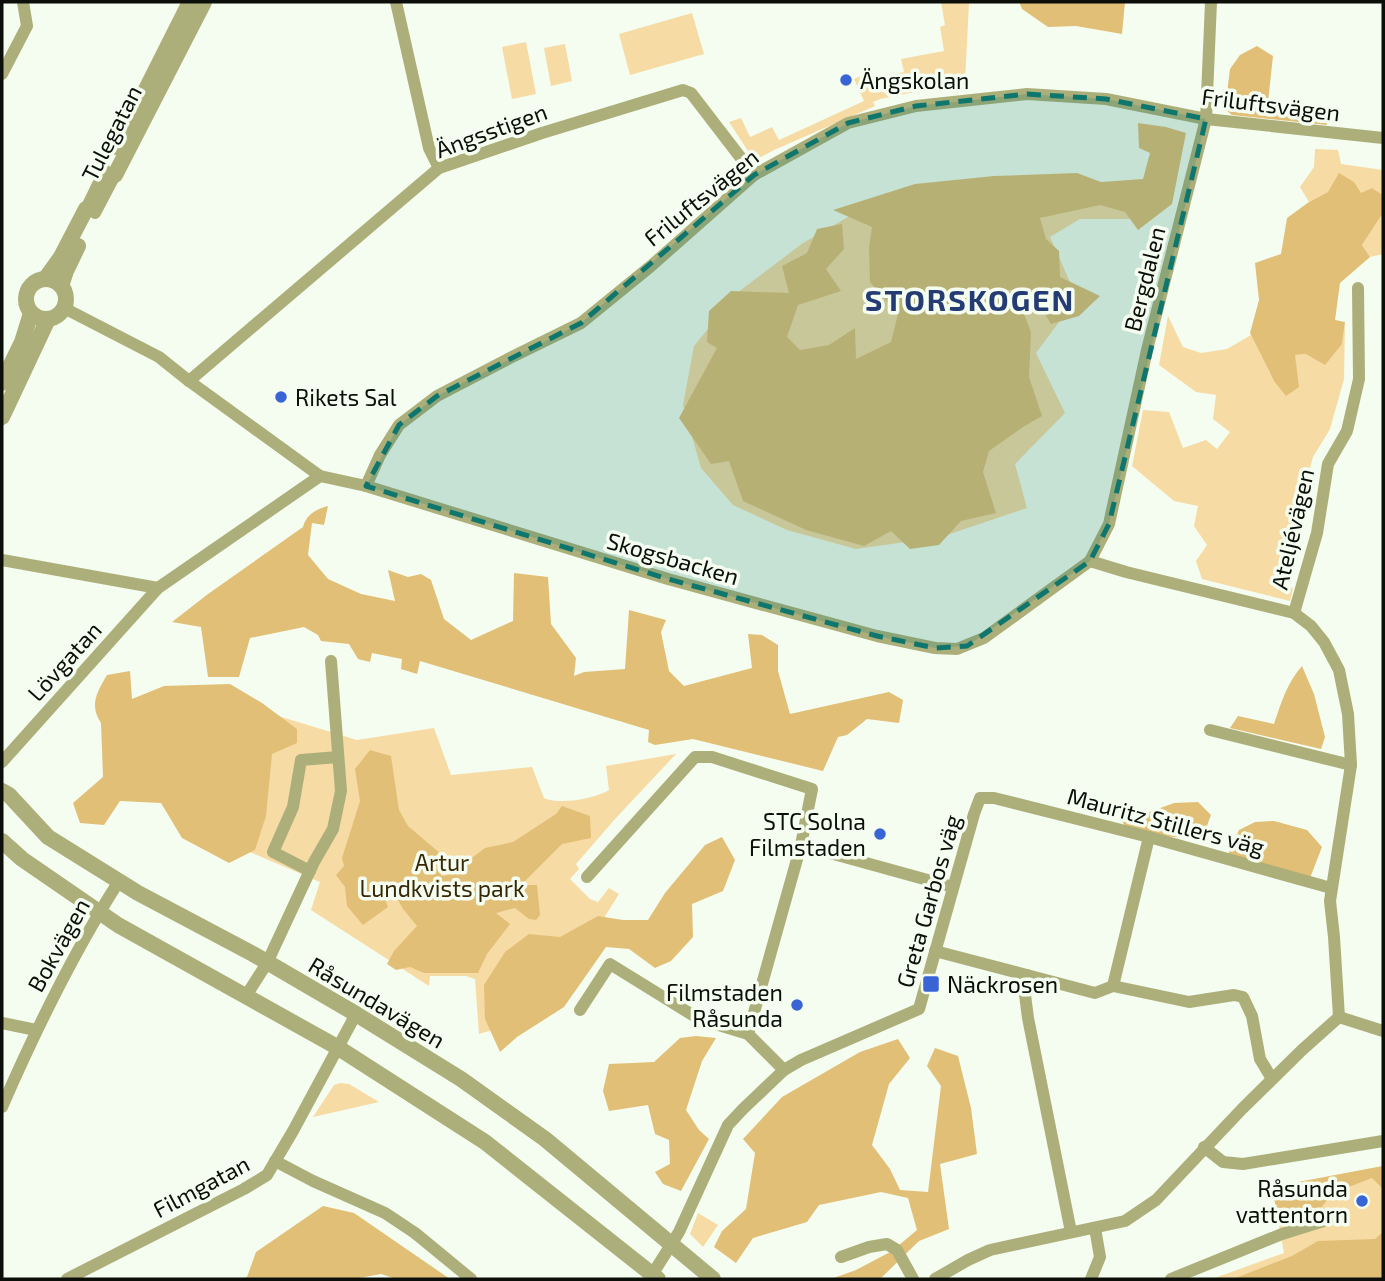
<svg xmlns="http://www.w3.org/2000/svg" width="1385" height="1281" viewBox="0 0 1385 1281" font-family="'Exo 2',sans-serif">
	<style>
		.green { fill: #f7dba4 }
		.forest { fill: #e2bf76 }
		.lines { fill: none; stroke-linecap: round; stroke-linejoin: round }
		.minor { stroke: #adaf7a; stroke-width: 12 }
		.tertiary { stroke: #adaf7a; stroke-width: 16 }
		.marked { fill: #0f766e; fill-opacity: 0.2; stroke: #0f766e; stroke-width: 5; stroke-dasharray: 14 9; stroke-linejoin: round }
		.poi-dot { fill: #3964d5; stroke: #f4fdef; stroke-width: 2.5 }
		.labels { text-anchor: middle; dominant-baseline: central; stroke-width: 7; stroke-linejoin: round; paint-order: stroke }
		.poi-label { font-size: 23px; fill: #0b0e09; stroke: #f4fdef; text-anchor: start }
		.street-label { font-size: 23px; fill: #0b0e09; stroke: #f4fdef }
		.park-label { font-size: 23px; fill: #362706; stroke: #f4fdef }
		.district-label { font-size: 30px; font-weight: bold; letter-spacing: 2px; fill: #243b73; stroke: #f4fdef }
	</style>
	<rect width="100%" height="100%" fill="#f4fdef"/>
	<g class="green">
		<polygon points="941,2 969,2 965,82 880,99 873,102 875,106 774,150 759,158 750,154 729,122 741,118 750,137 772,127 779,140 864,101 854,79 861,76 864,79 904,72 901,59 944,51 940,27 945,25"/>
		<polygon points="692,13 704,54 630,75 619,34"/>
		<polygon points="526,42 536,94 512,99 502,47"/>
		<polygon points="565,44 572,81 551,86 544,48"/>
		<polygon points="1315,149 1338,150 1341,164 1383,170 1383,195 1372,188 1361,194 1328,192 1309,202 1300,187 1314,167"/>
		<polygon points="1106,184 1140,219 1080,219 1050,237 1077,298 1036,353 1065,413 1015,464 1027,508 941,537 856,549 787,530 733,505 701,468 683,405 694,346 737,293 803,243 860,210"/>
		<polygon points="1381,216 1383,216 1383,254 1370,257 1362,245"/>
		<polygon points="1168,316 1183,347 1201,353 1227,349 1251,335 1274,381 1295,368 1294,355 1306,354 1342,344 1345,322 1344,379 1330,429 1313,457 1279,584 1293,588 1290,601 1202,579 1196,561 1207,545 1194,526 1198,506 1174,501 1132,466 1143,410 1169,412 1183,448 1206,440 1217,449 1230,432 1213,419 1216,395 1196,392 1159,365"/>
		<path d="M 275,715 L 357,740 L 434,728 L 451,775 L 532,767 L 544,798 C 559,805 595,799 609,790 L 606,766 L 676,754 L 615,819 L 576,864 L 579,869 L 570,879 L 590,899 L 598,902 L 609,888 L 619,894 L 544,1014 L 479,1034 L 475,979 L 466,976 L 430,976 L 429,986 L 311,910 L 320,882 L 180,822 Z"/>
		<polygon points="340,1083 349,1084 379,1102 313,1117 334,1085"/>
		<polygon points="1383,1166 1383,1279 1212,1279 1284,1253 1272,1187"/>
		<polygon points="698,1213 718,1225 703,1247 690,1234"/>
	</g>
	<g class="forest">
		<polygon points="1019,2 1125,2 1122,34 1076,26 1048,27 1022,9"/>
		<polygon points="1257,46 1273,56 1268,102 1291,109 1328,112 1327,125 1232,115 1225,109 1230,69 1240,55"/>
		<polygon points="1138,123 1166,127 1186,133 1172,204 1138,230 1125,212 1100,205 1040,218 1046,239 1059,251 1060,277 1100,296 1079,316 1051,324 1030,290 1006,290 998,304 1020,304 1031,332 1029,377 1042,416 1023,427 989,451 983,472 996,513 961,521 939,545 910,549 891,531 864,546 806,530 743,501 729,461 711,464 679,418 717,348 707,342 709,311 731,291 789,293 782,266 807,253 817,229 842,224 844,249 826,269 841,291 798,305 787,337 800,350 829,345 855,328 856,359 891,342 898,314 870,282 869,248 872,227 833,210 915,184 994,176 1077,173 1101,182 1143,179 1150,153 1139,148"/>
		<polygon points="1339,173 1354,182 1361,193 1372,188 1383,195 1383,216 1381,216 1362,245 1370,257 1340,283 1335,320 1345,322 1342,344 1325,365 1306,354 1295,355 1299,387 1286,396 1274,381 1250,333 1259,300 1255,263 1281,254 1287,218 1309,202 1328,192"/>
		<path d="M 328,506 L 324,525 L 312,523 L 308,555 L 328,579 L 361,594 L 395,601 L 388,570 L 408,577 L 421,574 L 431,580 L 444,619 L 471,640 L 513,621 L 514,573 L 548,577 L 551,624 L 576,658 L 574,676 L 584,672 L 625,669 L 629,610 L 666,620 L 661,632 L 669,671 L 684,686 L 752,668 L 748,634 L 762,635 L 778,645 L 778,671 L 790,714 L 889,692 L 903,700 L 899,723 L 867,719 L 847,735 L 838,737 L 823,771 L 693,739 L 655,745 L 648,742 L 649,730 L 420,661 L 417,674 L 401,669 L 402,659 L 372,653 L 370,662 L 358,659 L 349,644 L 321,641 L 318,635 L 304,627 L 250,638 L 239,677 L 208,677 L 201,627 L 172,622 L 208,594 L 303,527 C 306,515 316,509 328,506 Z"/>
		<path d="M 1302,666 L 1314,694 L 1325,737 L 1321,749 L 1230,728 L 1238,716 L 1274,724 C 1281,703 1287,683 1302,666 Z"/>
		<path d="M 130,671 L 132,699 L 164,686 L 230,684 L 262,703 L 297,729 L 297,743 L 272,754 L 266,816 L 255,850 L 229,863 L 182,838 L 161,803 L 120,801 L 104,825 L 80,823 L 73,803 L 103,777 L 101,723 C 89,705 97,692 107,675 Z"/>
		<polygon points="370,750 391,756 399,810 408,826 441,854 441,876 449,875 485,848 513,842 556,814 562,806 590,816 591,838 562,844 521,885 537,885 540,915 536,920 529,919 515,908 496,913 510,924 487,954 478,973 424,973 410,967 396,970 387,964 394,951 417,926 403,909 389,884 381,889 388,907 363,925 347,906 345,887 336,875 344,866 342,858 360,801 355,769"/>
		<polygon points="1198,802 1211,815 1202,839 1133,834 1122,822 1174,803"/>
		<polygon points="1274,821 1307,830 1322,847 1310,878 1226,859 1239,830 1255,822"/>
		<polygon points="722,837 735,860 723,891 692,904 693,937 671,961 655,968 629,949 606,947 564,1007 517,1037 500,1052 485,1019 484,985 505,952 529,934 560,937 598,916 623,920 648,920 665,893 705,845"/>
		<polygon points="696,1036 716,1038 702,1061 686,1110 699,1130 709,1139 681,1191 663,1184 655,1172 670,1164 669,1140 655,1134 648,1105 609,1111 603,1091 609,1064 654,1062 680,1038"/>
		<polygon points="898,1039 910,1058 889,1084 872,1145 890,1169 900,1190 928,1192 941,1086 927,1066 935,1048 958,1056 971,1108 977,1154 940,1164 949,1229 919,1241 880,1279 831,1279 856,1270 892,1251 917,1230 908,1198 881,1192 819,1205 807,1222 753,1238 736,1263 714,1247 722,1231 746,1209 755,1153 743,1139 782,1097 860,1052"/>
		<polygon points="1383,1166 1383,1189 1372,1178 1333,1193 1320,1209 1286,1220 1277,1213 1272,1187"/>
		<polygon points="323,1206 354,1213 450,1279 396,1279 381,1274 354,1279 240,1279 247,1277 256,1252"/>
		<polygon points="1383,1232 1383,1279 1233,1279 1292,1256 1318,1241 1375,1239"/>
	</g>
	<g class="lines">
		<g class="minor">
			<polyline points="396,2 429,148 439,168"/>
			<polyline points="2,74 27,26 23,2"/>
			<polyline points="86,209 105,170"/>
			<polyline points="95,213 115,175"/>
			<polyline points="64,308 159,357 189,381 320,476 366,486 668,579 877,636 935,648 957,649 984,638 1090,561 1109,524 1147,350 1206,119 1211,2"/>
			<polyline points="189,381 439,168 542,133 683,90 691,93 754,175"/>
			<polyline points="366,486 380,455 399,425 437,396 510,358 581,323 651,266 754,175 848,123 916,106 1027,94 1106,99 1206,119 1383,138"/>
			<polyline points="2,560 158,588"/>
			<polyline points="1090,561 1126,572 1294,613 1311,626 1324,642 1339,670 1348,714 1351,765 1330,901 1334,937 1339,1017"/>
			<polyline points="1294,613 1317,533 1328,464 1347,431 1359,379 1358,288"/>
			<polyline points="1210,730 1351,765"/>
			<polyline points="2,762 158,588 320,476"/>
			<polyline points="801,845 953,887"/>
			<polyline points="310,871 273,852 293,807 301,760 338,757"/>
			<polyline points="587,877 695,757 712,757 812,789 801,845 748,1034"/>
			<polyline points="935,951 1095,993 1113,986 1189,1002 1234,995 1243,997 1252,1016 1260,1059 1272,1079"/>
			<polyline points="1027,975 1024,987 1028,1018 1071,1232"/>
			<polyline points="1113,986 1149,837"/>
			<polyline points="246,996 267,963 314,862 333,829 341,791 331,661"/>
			<polyline points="580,1010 610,964 699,1019 748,1034 784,1070"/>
			<polyline points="1339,1017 1383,1031"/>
			<polyline points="2,1023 36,1030"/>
			<path d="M 2,1107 C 36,1029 73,953 119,881"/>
			<polyline points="1204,1147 1223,1162 1243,1164 1383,1141"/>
			<polyline points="275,1161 313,1181 385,1213 415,1233 471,1279"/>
			<polyline points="841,1257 869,1247 887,1244 897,1250 913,1279"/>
			<polyline points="652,1275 679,1232 728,1125 743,1109 784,1070 801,1060 919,1009 974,814 980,798 994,798 1149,837 1331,888"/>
			<polyline points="67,1279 244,1189 267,1175 293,1131 356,1014"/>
			<polyline points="935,1279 968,1260 990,1250 1125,1221 1156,1200 1242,1109 1302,1050 1339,1017"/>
			<polyline points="1091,1279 1100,1257 1095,1228"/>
			<polyline points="1171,1279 1282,1234 1327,1220"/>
		</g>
		<g class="tertiary">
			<polyline points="117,147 190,2"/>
			<polyline points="115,175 204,2"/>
			<polyline points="46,278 61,257 86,209"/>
			<circle cx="46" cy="299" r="20"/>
			<polyline points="61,286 66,271 78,246"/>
			<polyline points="2,383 22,342 31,313"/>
			<polyline points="2,417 48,319"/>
			<polyline points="2,791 9,795 48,837 138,893 253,954 356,1014 461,1079 545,1139 713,1279"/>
			<polyline points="2,841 22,859 118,925 337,1047 485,1142 658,1279"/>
		</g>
	</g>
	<path class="marked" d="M 1027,94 L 1106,99 L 1206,119 L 1109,524 L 1090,561 L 967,646 L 935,648 L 877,636 L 668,579 L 366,486 L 399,425 L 437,396 L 581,323 L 754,175 L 848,123 L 916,106 Z"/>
	<g class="poi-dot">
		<circle cx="846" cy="80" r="7"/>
		<circle cx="281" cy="397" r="7"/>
		<circle cx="880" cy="834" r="7"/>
		<rect x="922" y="975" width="18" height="18" rx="3.5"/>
		<circle cx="797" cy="1005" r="7"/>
		<circle cx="1362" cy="1201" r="7"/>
	</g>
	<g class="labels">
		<g class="poi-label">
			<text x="860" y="80">Ängskolan</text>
			<text x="295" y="397">Rikets Sal</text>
			<text x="866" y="821" text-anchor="end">STC Solna<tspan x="866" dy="26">Filmstaden</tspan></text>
			<text x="947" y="984">Näckrosen</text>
			<text x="783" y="992" text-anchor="end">Filmstaden<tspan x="783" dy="26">Råsunda</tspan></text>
			<text x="1348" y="1188" text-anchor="end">Råsunda<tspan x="1348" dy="26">vattentorn</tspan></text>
		</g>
		<g class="street-label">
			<text transform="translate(1271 104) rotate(7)">Friluftsvägen</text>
			<text transform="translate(491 130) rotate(-20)">Ängsstigen</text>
			<text transform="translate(111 133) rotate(-63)">Tulegatan</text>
			<text transform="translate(701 197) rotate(-39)">Friluftsvägen</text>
			<text transform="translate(1144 279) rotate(-76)">Bergdalen</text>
			<text transform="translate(1292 529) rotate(-77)">Ateljévägen</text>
			<text transform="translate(673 558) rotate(16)">Skogsbacken</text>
			<text transform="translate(64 661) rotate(-48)">Lövgatan</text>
			<text transform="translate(1166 821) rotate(15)">Mauritz Stillers väg</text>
			<text transform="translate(928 901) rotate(-74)">Greta Garbos väg</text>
			<text transform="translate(58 945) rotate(-61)">Bokvägen</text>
			<text transform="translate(377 1002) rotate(31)">Råsundavägen</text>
			<text transform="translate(201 1186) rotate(-28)">Filmgatan</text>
		</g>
		<g class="park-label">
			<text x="442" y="862">Artur<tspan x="442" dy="26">Lundkvists park</tspan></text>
		</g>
		<g class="district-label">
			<text x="970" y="299">STORSKOGEN</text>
		</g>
	</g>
	<rect width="1385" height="1281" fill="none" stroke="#0b0e09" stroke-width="7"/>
</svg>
